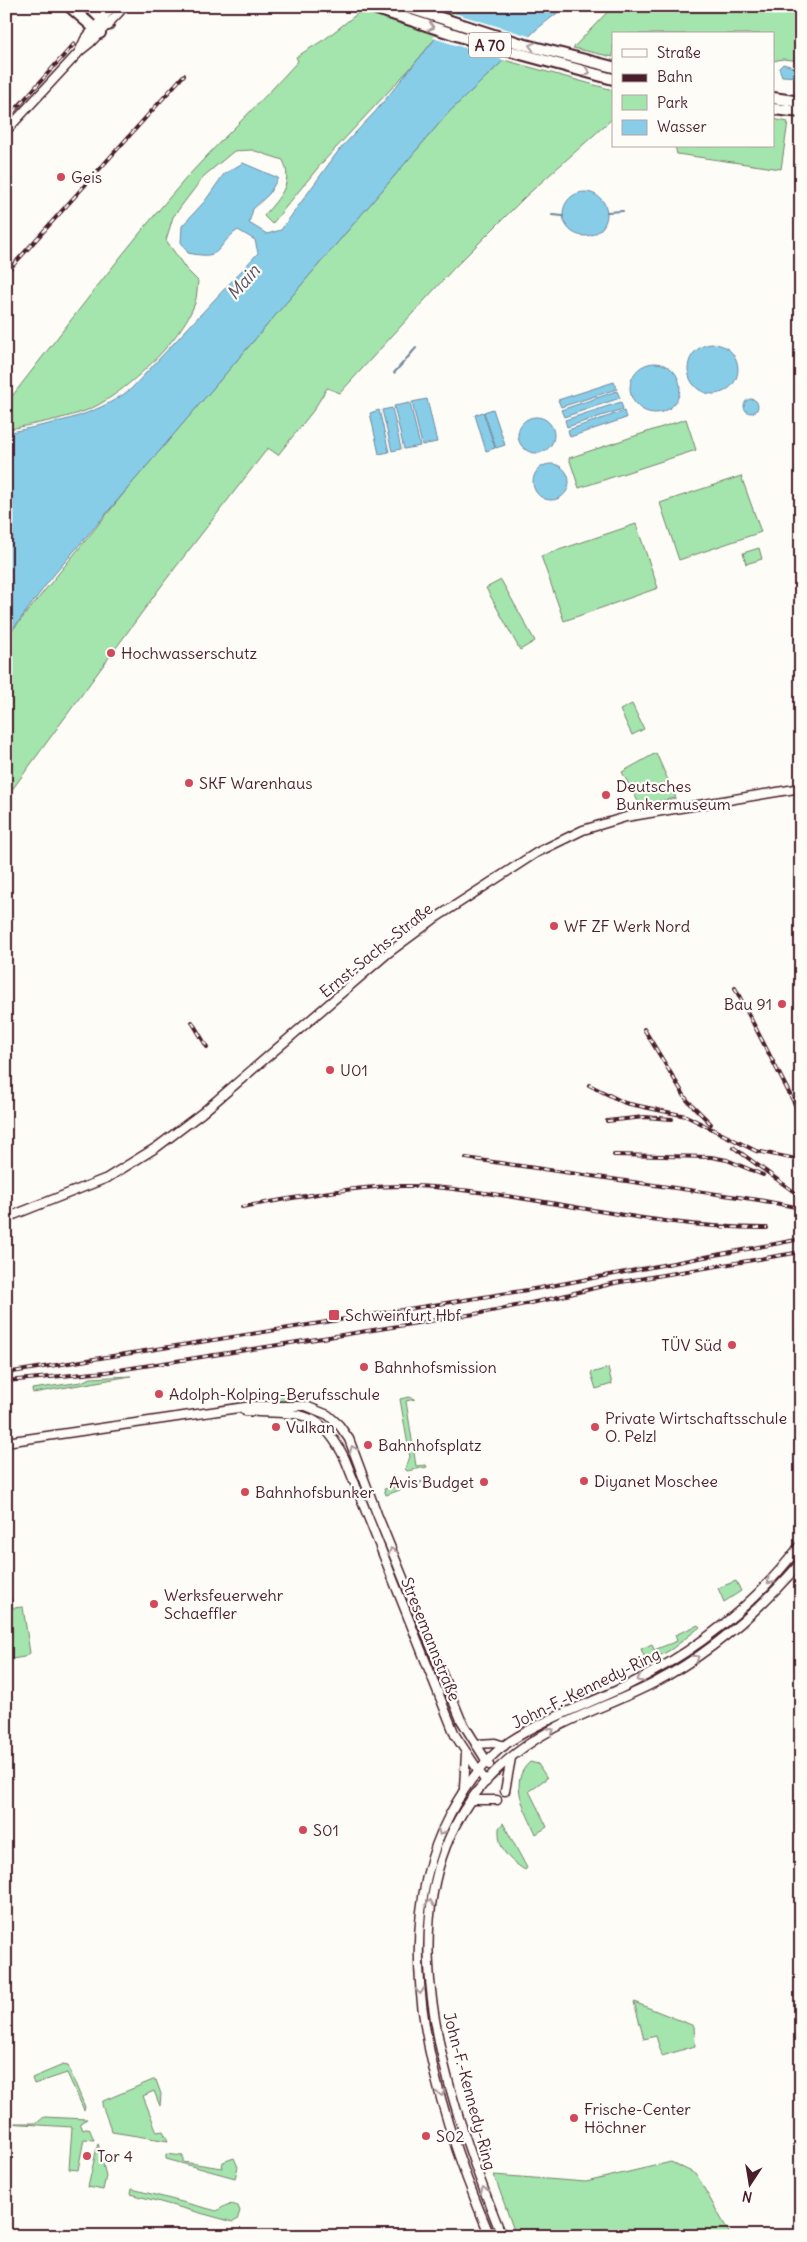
<svg xmlns="http://www.w3.org/2000/svg" width="807" height="2242" viewBox="0 0 807 2242" font-family="Delius,sans-serif">
	<style>
		.green { fill: #a4e4ad; stroke: #77826c }
		.water { fill: #87cde8; stroke: #6f879c }
		.pier { fill: #fdfcf7 }
		.lines { fill: none; stroke-linecap: round; stroke-linejoin: round }
		.stream { stroke: #6f879c; stroke-width: 2 }
		.secondary-casing { stroke: #4a1f2b; stroke-width: 11 }
		.highway-casing { stroke: #4a1f2b; stroke-width: 14 }
		.secondary { stroke: #fdfcf7; stroke-width: 8 }
		.highway { stroke: #fdfcf7; stroke-width: 10 }
		.rail-casing { stroke: #4a1f2b; stroke-width: 4 }
		.rail { stroke: #fdfcf7; stroke-width: 2; stroke-dasharray: 5.5; stroke-linecap: butt }
		.oneway { stroke: #ac999b }
		.poi-dot { fill: #d1495b; stroke: #fdfcf7; stroke-width: 2 }
		.labels { text-anchor: middle; dominant-baseline: central; stroke-width: 4.5; stroke-linejoin: round; paint-order: stroke }
		.shield { fill: #fdfcf7; stroke: #806168; stroke-width: 1 }
		.shield-label { font-size: 15px; font-weight: bold; fill: #4a1f2b }
		.poi-label { font-size: 16px; fill: #4a1f2b; stroke: #fdfcf7; text-anchor: start }
		.street-label { font-size: 16px; fill: #4a1f2b; stroke: #fdfcf7 }
		.water-label { font-size: 18px; font-style: italic; fill: #5c5364; stroke: #fdfcf7 }
	</style>
	<rect width="100%" height="100%" fill="#fdfcf7"/>
	<filter id="ink" filterUnits="userSpaceOnUse"><feTurbulence type="fractalNoise" baseFrequency=".02" numOctaves="2"/><feDisplacementMap in="SourceGraphic" scale="10" xChannelSelector="R" yChannelSelector="G"/><feConvolveMatrix kernelMatrix="1 2 1 2 8 2 1 2 1" color-interpolation-filters="sRGB"/></filter>
	<g filter="url(#ink)">
		<g class="green">
			<path d="M 367,6 L 462,6 L 415,63 L 321,164 L 272,224 L 264,216 C 279,197 294,185 283,160 L 252,150 L 234,151 L 204,176 L 173,217 L 166,240 L 186,269 L 198,281 C 197,288 197,296 195,303 C 182,340 121,398 85,411 C 60,420 32,424 6,430 L 6,404 C 66,327 124,249 188,176 C 224,136 263,101 298,61 L 296,57 L 325,39 Z"/>
			<polygon points="613,6 801,6 801,61 783,59 773,61 773,34 613,34 613,57 573,48"/>
			<polygon points="504,60 613,90 613,118 526,196 454,268 340,393 327,388 313,411 278,455 268,448 165,581 6,798 6,638 133,482 449,112"/>
			<polygon points="773,119 788,122 781,169 677,154 675,146 773,146"/>
			<polygon points="686,419 696,450 579,488 569,458"/>
			<polygon points="741,476 761,532 679,560 660,503"/>
			<polygon points="636,524 658,588 564,621 541,556"/>
			<polygon points="759,548 762,559 746,564 743,553"/>
			<polygon points="501,580 535,641 520,650 486,588"/>
			<polygon points="632,704 644,729 632,735 620,710"/>
			<polygon points="656,753 676,798 640,805 622,772"/>
			<polygon points="608,1368 612,1384 596,1389 591,1373"/>
			<polygon points="131,1376 33,1393 32,1389 81,1382 91,1378"/>
			<polygon points="295,1393 304,1397 306,1401 246,1401"/>
			<polygon points="409,1397 415,1399 406,1401 416,1466 426,1465 427,1467 407,1471 405,1469 410,1457 400,1399"/>
			<polygon points="425,1481 386,1495 384,1489"/>
			<polygon points="736,1581 741,1591 724,1602 718,1588"/>
			<polygon points="6,1595 11,1598 13,1608 23,1607 30,1653 24,1657 6,1660"/>
			<polygon points="698,1625 700,1627 672,1649 647,1663 641,1649 652,1644 654,1650 677,1641 675,1635"/>
			<path d="M 530,1762 L 538,1764 L 547,1778 L 529,1791 L 547,1827 L 536,1834 C 526,1811 507,1782 530,1762 Z"/>
			<path d="M 503,1823 L 527,1868 L 525,1870 C 508,1859 498,1850 499,1828 Z"/>
			<polygon points="634,2002 694,2026 695,2046 662,2056 656,2036 644,2039"/>
			<polygon points="63,2065 68,2066 85,2107 84,2110 67,2073 34,2084 32,2078"/>
			<polygon points="153,2080 156,2080 161,2094 160,2106 154,2091 143,2096 157,2132 163,2131 168,2141 112,2132 102,2105 103,2101"/>
			<polygon points="44,2117 87,2119 80,2123 83,2130 89,2128 94,2140 84,2139 78,2170 69,2169 72,2127 6,2123 37,2123"/>
			<polygon points="98,2143 106,2176 103,2190 88,2187"/>
			<polygon points="166,2154 183,2156 183,2162 222,2168 223,2162 234,2158 238,2167 235,2178 166,2159"/>
			<polygon points="671,2162 696,2174 731,2236 516,2236 494,2175 586,2182"/>
			<path d="M 132,2189 L 217,2211 C 225,2206 228,2202 238,2206 L 240,2211 L 237,2220 L 233,2222 L 131,2194 Z"/>
		</g>
		<g class="water">
			<path d="M 462,6 L 566,6 L 537,29 L 449,112 L 52,577 L 6,638 L 6,433 C 53,423 92,418 131,389 L 258,253 L 255,240 L 238,230 C 214,246 225,261 188,253 L 181,242 L 182,226 L 205,201 L 224,174 L 243,163 L 278,178 L 269,194 L 253,209 L 249,223 L 267,234 L 281,230 L 339,150 L 375,112 Z"/>
			<polygon points="783,64 800,69 801,77 782,76 779,68"/>
			<circle cx="585" cy="214" r="22"/>
			<circle cx="713" cy="369" r="25"/>
			<circle cx="655" cy="388" r="25"/>
			<polygon points="614,382 617,389 561,407 558,400"/>
			<polygon points="617,391 620,398 564,417 561,410"/>
			<circle cx="751" cy="406" r="7"/>
			<polygon points="427,399 437,442 422,445 412,402"/>
			<polygon points="621,402 623,409 567,427 565,420"/>
			<polygon points="410,403 420,446 404,449 394,406"/>
			<polygon points="392,408 401,449 392,451 382,410"/>
			<polygon points="493,409 505,445 496,448 484,412"/>
			<polygon points="379,410 389,452 379,454 370,413"/>
			<polygon points="624,411 626,418 570,437 568,430"/>
			<polygon points="483,412 495,448 486,451 475,415"/>
			<circle cx="536" cy="435" r="18"/>
			<circle cx="551" cy="482" r="18"/>
		</g>
		<polygon class="pier" points="454,13 532,37 506,61 433,38"/>
		<g class="lines">
			<g class="stream">
				<polyline points="607,212 623,211"/>
				<polyline points="552,215 563,216"/>
				<polyline points="394,373 416,348"/>
			</g>
			<g class="secondary-casing">
				<g id="secondary">
					<polyline points="80,50 85,39 113,6"/>
					<polyline points="6,131 80,51 90,43 125,6"/>
					<polyline points="6,1218 107,1178 157,1147 202,1113 388,953 434,919 536,853 583,830 626,817 801,788"/>
					<path d="M 245,1411 C 296,1416 318,1404 345,1459 L 455,1735 L 486,1782"/>
					<polyline points="6,1442 252,1406 306,1406 328,1415 339,1425 349,1439 377,1514 461,1720 489,1765"/>
					<polyline points="476,1744 495,1743 504,1746"/>
					<polyline points="464,1788 466,1753"/>
					<polyline points="505,1791 511,1758"/>
					<polyline points="471,1800 497,1800"/>
					<path d="M 490,2236 C 437,2112 383,1940 450,1814 C 464,1788 484,1759 509,1742 C 545,1718 587,1705 626,1686 C 694,1653 755,1605 801,1544"/>
					<path d="M 502,2236 C 436,2072 355,1835 555,1728 C 587,1711 622,1700 654,1683 C 711,1653 759,1611 801,1562"/>
				</g>
			</g>
			<g class="highway-casing">
				<g id="highway">
					<polyline points="69,6 100,33"/>
					<polyline points="88,6 108,25"/>
					<polyline points="368,6 484,44 613,79"/>
					<polyline points="403,6 522,44 613,67"/>
					<polyline points="90,8 103,8 108,6"/>
					<polyline points="773,98 801,102"/>
					<polyline points="773,109 801,112"/>
				</g>
			</g>
			<use href="#secondary" class="secondary"/>
			<use href="#highway" class="highway"/>
			<g class="rail-casing">
				<g id="rail">
					<polyline points="6,120 74,44"/>
					<polyline points="6,273 184,75"/>
					<polyline points="735,988 801,1116"/>
					<polyline points="192,1022 207,1047"/>
					<polyline points="644,1029 687,1100 711,1124"/>
					<polyline points="589,1085 625,1103 686,1116 756,1151 801,1160"/>
					<polyline points="607,1121 644,1117 672,1119"/>
					<polyline points="733,1147 801,1197"/>
					<polyline points="614,1155 711,1157 727,1160 763,1175"/>
					<polyline points="466,1158 759,1200 801,1208"/>
					<path d="M 242,1207 C 305,1196 369,1182 433,1187 C 544,1196 655,1229 767,1228"/>
					<polyline points="6,1373 540,1288 801,1239"/>
					<polyline points="6,1381 106,1372 481,1313 550,1299 615,1283 801,1252"/>
				</g>
			</g>
			<use href="#rail" class="rail"/>
		</g>
		<defs><path id="oneway-chevron" d="M-2-3.5L2.5 0L-2 3.5" fill="none" stroke-width="1.6" stroke-linecap="round" stroke-linejoin="round" transform="scale(1.25)"/></defs>
		<g class="oneway">
			<use href="#oneway-chevron" transform="translate(431 27) rotate(17)"/>
			<use href="#oneway-chevron" transform="translate(532 46) rotate(-165)"/>
			<use href="#oneway-chevron" transform="translate(587 72) rotate(14)"/>
			<use href="#oneway-chevron" transform="translate(353 1449) rotate(-113)"/>
			<use href="#oneway-chevron" transform="translate(392 1551) rotate(-112)"/>
			<use href="#oneway-chevron" transform="translate(770 1581) rotate(133)"/>
			<use href="#oneway-chevron" transform="translate(696 1658) rotate(-34)"/>
			<use href="#oneway-chevron" transform="translate(640 1679) rotate(153)"/>
			<use href="#oneway-chevron" transform="translate(551 1731) rotate(-29)"/>
			<use href="#oneway-chevron" transform="translate(441 1832) rotate(114)"/>
			<use href="#oneway-chevron" transform="translate(430 1903) rotate(-81)"/>
			<use href="#oneway-chevron" transform="translate(420 1991) rotate(83)"/>
			<use href="#oneway-chevron" transform="translate(441 2093) rotate(75)"/>
			<use href="#oneway-chevron" transform="translate(484 2190) rotate(-111)"/>
		</g>
	</g>
	<g class="poi-dot">
		<circle cx="61" cy="177" r="5"/>
		<circle cx="111" cy="653" r="5"/>
		<circle cx="189" cy="783" r="5"/>
		<circle cx="606" cy="795" r="5"/>
		<circle cx="554" cy="926" r="5"/>
		<circle cx="782" cy="1004" r="5"/>
		<circle cx="330" cy="1070" r="5"/>
		<rect x="328" y="1309" width="12" height="12" rx="2.5"/>
		<circle cx="732" cy="1345" r="5"/>
		<circle cx="364" cy="1367" r="5"/>
		<circle cx="159" cy="1394" r="5"/>
		<circle cx="276" cy="1427" r="5"/>
		<circle cx="595" cy="1427" r="5"/>
		<circle cx="368" cy="1445" r="5"/>
		<circle cx="584" cy="1481" r="5"/>
		<circle cx="484" cy="1482" r="5"/>
		<circle cx="245" cy="1492" r="5"/>
		<circle cx="154" cy="1604" r="5"/>
		<circle cx="303" cy="1830" r="5"/>
		<circle cx="574" cy="2118" r="5"/>
		<circle cx="426" cy="2136" r="5"/>
		<circle cx="87" cy="2156" r="5"/>
	</g>
	<g class="labels">
		<rect class="shield" x="469" y="32.5" width="42" height="25" rx="4"/>
		<g class="shield-label">
			<text x="490" y="45">A 70</text>
		</g>
		<g class="poi-label">
			<text x="71" y="177">Geis</text>
			<text x="121" y="653">Hochwasserschutz</text>
			<text x="199" y="783">SKF Warenhaus</text>
			<text x="616" y="786">Deutsches<tspan x="616" dy="18">Bunkermuseum</tspan></text>
			<text x="564" y="926">WF ZF Werk Nord</text>
			<text x="772" y="1004" text-anchor="end">Bau 91</text>
			<text x="340" y="1070">U01</text>
			<text x="345" y="1315">Schweinfurt Hbf</text>
			<text x="722" y="1345" text-anchor="end">TÜV Süd</text>
			<text x="374" y="1367">Bahnhofsmission</text>
			<text x="169" y="1394">Adolph-Kolping-Berufsschule</text>
			<text x="605" y="1418">Private Wirtschaftsschule<tspan x="605" dy="18">O. Pelzl</tspan></text>
			<text x="286" y="1427">Vulkan</text>
			<text x="378" y="1445">Bahnhofsplatz</text>
			<text x="594" y="1481">Diyanet Moschee</text>
			<text x="474" y="1482" text-anchor="end">Avis Budget</text>
			<text x="255" y="1492">Bahnhofsbunker</text>
			<text x="164" y="1595">Werksfeuerwehr<tspan x="164" dy="18">Schaeffler</tspan></text>
			<text x="313" y="1830">S01</text>
			<text x="584" y="2109">Frische-Center<tspan x="584" dy="18">Höchner</tspan></text>
			<text x="436" y="2136">S02</text>
			<text x="97" y="2156">Tor 4</text>
		</g>
		<g class="street-label">
			<text transform="translate(376 950) rotate(-39)">Ernst-Sachs-Straße</text>
			<text transform="translate(431 1639) rotate(68)">Stresemannstraße</text>
			<text transform="translate(586 1688) rotate(-26)">John-F.-Kennedy-Ring</text>
			<text transform="translate(470 2091) rotate(75)">John-F.-Kennedy-Ring</text>
		</g>
		<g class="water-label">
			<text transform="translate(243 282) rotate(-49)">Main</text>
		</g>
	</g>
	<rect width="807" height="2242" fill="none" stroke="#fdfcf7" stroke-width="25"/>
	<rect x="12" y="12" width="782" height="2217" fill="none" stroke="#4a1f2b" stroke-width="2" filter="url(#ink)"/>
	<rect x="612" y="32" width="162" height="115" fill="#fdfcf7" stroke="#b5a4a5"/>
	<rect x="622" y="49" width="25" height="8" fill="#fdfcf7" stroke="#b5a4a5"/>
	<text x="657" y="58" font-size="15" fill="#4a1f2b">Straße</text>
	<rect x="622" y="74" width="25" height="8" fill="#4a1f2b" stroke="#b5a4a5"/>
	<text x="657" y="82" font-size="15" fill="#4a1f2b">Bahn</text>
	<rect x="622" y="95" width="25" height="15" fill="#a4e4ad" stroke="#b5a4a5"/>
	<text x="657" y="108" font-size="15" fill="#4a1f2b">Park</text>
	<rect x="622" y="120" width="25" height="15" fill="#87cde8" stroke="#b5a4a5"/>
	<text x="657" y="132" font-size="15" fill="#4a1f2b">Wasser</text>
	<g transform="translate(750 2184) rotate(192)" stroke="#fdfcf7" stroke-width="4" paint-order="stroke">
	<path d="M0-4L9 19L0 12L-9 19Z" fill="#4a1f2b"/>
	<text y="-8" font-size="14" font-weight="bold" text-anchor="middle" fill="#4a1f2b">N</text>
	</g>
</svg>
